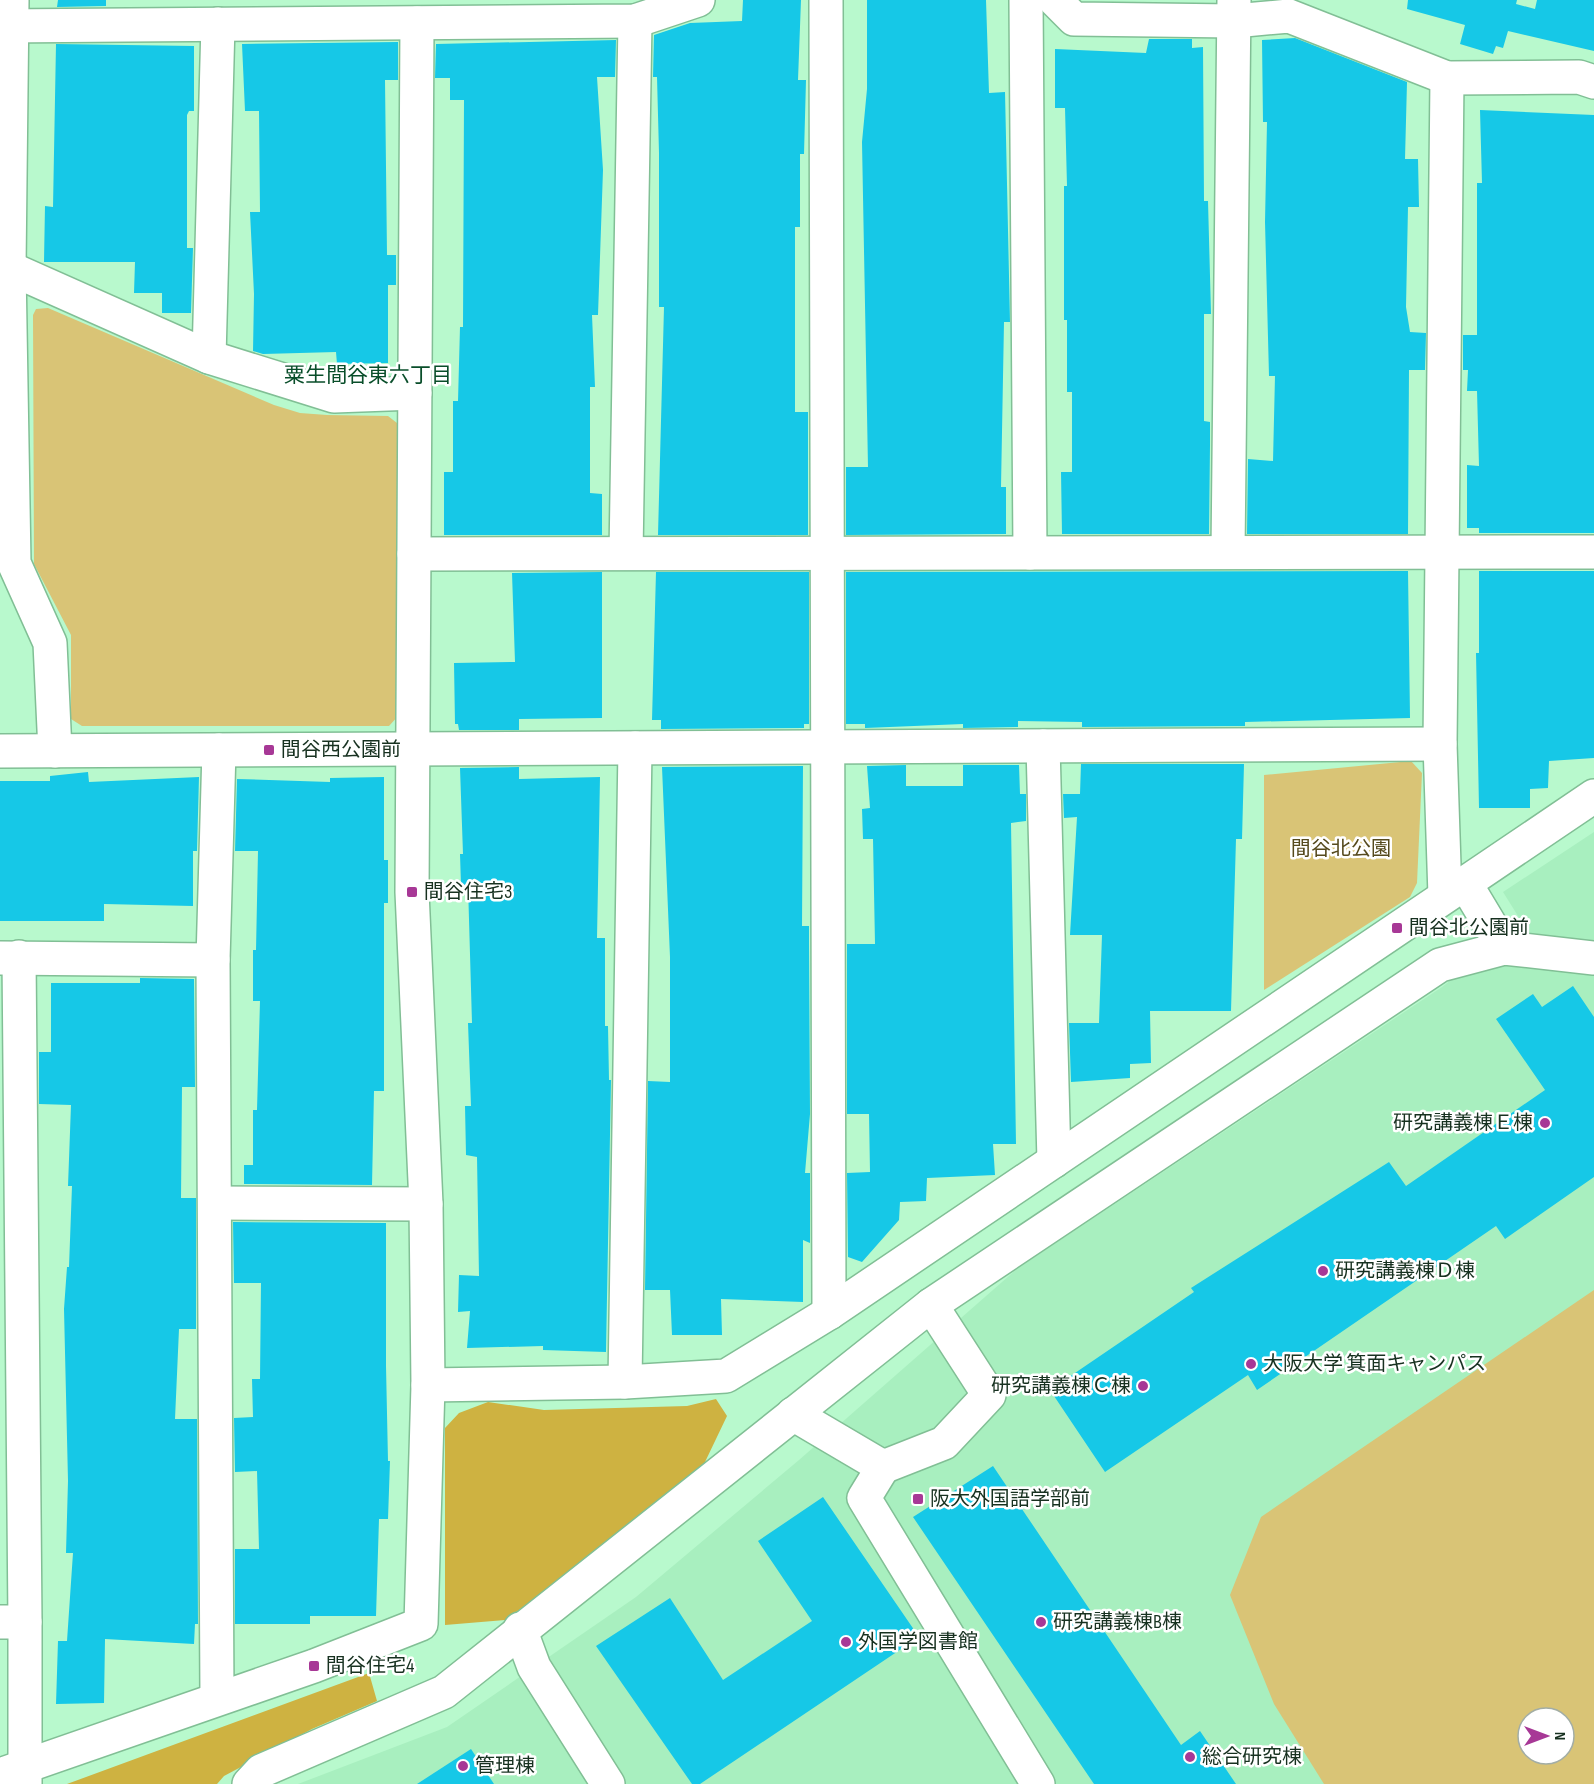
<svg xmlns="http://www.w3.org/2000/svg" width="1594" height="1784" viewBox="0 0 1594 1784" font-family="'Sofia Sans Condensed','Noto Sans JP',sans-serif">
	<style>
		.built { fill: #a8efbf; fill-rule: evenodd }
		.green { fill: #d9c476; fill-rule: evenodd }
		.forest { fill: #ceb241 }
		.building { fill: #16c8e7 }
		.lines { fill: none; stroke-linecap: round; stroke-linejoin: round }
		.minor-casing { stroke: #81bf95; stroke-width: 36 }
		.minor { stroke: #fff; stroke-width: 33 }
		.poi-dot { fill: #a73896; stroke: #fff; stroke-width: 2 }
		.labels { text-anchor: middle; dominant-baseline: central; stroke-width: 5; stroke-linejoin: round; paint-order: stroke }
		.poi-label { font-size: 20px; fill: #173120; stroke: #fff; text-anchor: start }
		.park-label { font-size: 20px; fill: #564a1d; stroke: #fff }
		.neighbourhood-label { font-size: 21px; fill: #094e2a; stroke: #fff }
	</style>
	<rect width="100%" height="100%" fill="#b8f9cd"/>
	<path class="built" d="M 1594,832 L 1594,1784 L 298,1784 L 447,1727 L 636,1597 L 799,1460 L 1018,1268 L 1442,987 L 1523,924 L 1503,892 ZM 1528,1718 L 1564,1718 L 1564,1754 L 1528,1754 Z"/>
	<g class="green">
		<polygon points="48,308 274,405 300,413 327,415 388,416 397,423 399,715 389,726 82,726 71,719 71,635 34,564 33,315 36,309"/>
		<polygon points="1411,761 1422,773 1417,883 1410,897 1264,990 1264,775"/>
		<path d="M 1594,1290 L 1594,1784 L 1324,1784 L 1274,1704 L 1230,1595 L 1261,1517 ZM 1528,1718 L 1564,1718 L 1564,1754 L 1528,1754 Z"/>
	</g>
	<g class="forest">
		<polygon points="716,1399 727,1416 694,1485 505,1620 445,1625 445,1428 459,1413 488,1402 544,1410 687,1406"/>
		<polygon points="369,1673 377,1701 312,1729 224,1776 217,1784 67,1784"/>
	</g>
	<g class="building">
		<polygon points="58,0 106,0 106,6 57,7"/>
		<polygon points="743,0 801,0 798,80 806,80 804,154 800,154 800,227 795,227 795,412 808,412 808,535 658,535 664,307 659,307 659,153 657,77 653,77 654,35 690,23 742,21"/>
		<polygon points="867,0 986,0 989,93 1005,92 1010,322 1004,322 1001,487 1006,487 1006,534 846,535 846,467 868,467 862,142 867,89"/>
		<polygon points="1408,0 1517,0 1516,4 1535,9 1537,0 1594,0 1594,51 1508,31 1503,48 1496,46 1493,54 1460,44 1465,25 1407,9"/>
		<polygon points="1295,38 1407,82 1405,159 1418,159 1419,207 1408,207 1406,307 1410,332 1426,333 1425,370 1409,370 1408,534 1247,534 1248,459 1273,461 1275,376 1269,376 1265,222 1267,122 1263,122 1262,40"/>
		<polygon points="1149,39 1192,39 1192,48 1203,47 1204,201 1208,201 1211,314 1204,314 1204,421 1210,422 1210,445 1209,534 1062,534 1061,472 1072,472 1072,392 1067,392 1067,320 1064,320 1064,186 1067,186 1065,108 1055,108 1055,49 1146,53"/>
		<polygon points="616,40 615,77 597,77 603,170 598,315 592,315 595,387 590,387 590,493 602,494 602,535 444,535 444,472 453,472 453,401 458,401 460,327 463,327 464,100 450,100 450,78 435,78 436,44"/>
		<polygon points="398,42 398,80 385,80 387,255 396,255 396,285 388,285 388,363 337,364 336,352 263,354 253,351 254,294 250,212 260,212 259,111 245,111 242,44"/>
		<polygon points="56,44 194,46 194,111 189,111 187,115 187,248 193,248 191,313 162,313 162,293 134,293 135,262 44,262 45,206 53,207"/>
		<polygon points="1480,110 1594,115 1594,533 1479,533 1479,528 1467,528 1467,465 1479,466 1477,391 1467,391 1468,370 1463,370 1463,335 1477,335 1477,183 1482,183"/>
		<polygon points="1408,571 1410,718 1245,722 1245,726 1082,727 1082,722 1018,721 1018,727 963,728 963,724 865,728 865,724 846,724 846,572"/>
		<polygon points="1479,571 1594,571 1594,758 1549,761 1548,788 1530,789 1530,808 1479,808 1476,653 1479,653"/>
		<polygon points="602,572 602,718 519,719 519,730 459,730 458,724 455,724 454,663 515,662 512,573"/>
		<polygon points="656,572 809,572 809,724 804,724 804,728 661,729 661,720 652,720"/>
		<polygon points="1081,764 1244,764 1242,839 1236,839 1231,1011 1150,1011 1151,1063 1130,1064 1130,1078 1071,1082 1069,1023 1099,1023 1102,935 1070,935 1077,817 1064,818 1063,794 1080,794"/>
		<polygon points="906,765 906,786 963,786 963,765 1019,765 1020,794 1026,794 1026,821 1011,823 1016,1144 993,1144 995,1175 927,1178 926,1201 900,1202 899,1220 862,1262 848,1257 847,1173 870,1172 869,1114 847,1114 847,944 875,944 873,839 863,839 862,809 870,808 867,766"/>
		<polygon points="803,766 802,926 809,926 809,943 810,1114 805,1173 810,1173 810,1243 803,1240 803,1302 721,1299 722,1335 672,1335 670,1290 645,1290 648,1081 670,1082 670,957 662,767"/>
		<polygon points="519,767 519,779 600,777 597,938 605,938 605,1026 608,1026 609,1080 611,1080 606,1352 543,1350 543,1346 467,1348 470,1311 458,1312 459,1275 479,1276 477,1157 466,1155 465,1106 471,1106 468,1023 472,1023 468,885 461,885 460,854 463,854 460,768"/>
		<polygon points="88,772 89,782 199,777 197,851 193,851 193,906 104,904 104,921 0,921 0,781 50,781 50,776"/>
		<polygon points="384,777 384,860 388,860 388,903 384,903 384,1091 374,1091 372,1185 244,1184 244,1165 253,1165 253,1110 257,1110 260,1001 253,1001 253,950 256,950 258,851 235,851 237,779 330,782 330,778"/>
		<polygon points="140,978 194,979 195,1087 182,1087 181,1198 196,1198 196,1329 179,1329 175,1419 197,1419 198,1624 195,1624 194,1644 105,1639 104,1703 56,1704 58,1641 67,1641 73,1553 66,1553 68,1481 64,1309 67,1267 69,1267 72,1186 68,1186 71,1105 39,1104 39,1052 51,1052 51,983 140,983"/>
		<polygon points="1573,986 1594,1017 1594,1177 1505,1239 1496,1226 1257,1390 1248,1375 1105,1472 1050,1390 1194,1292 1191,1288 1389,1162 1406,1186 1545,1090 1496,1019 1533,994 1542,1007"/>
		<polygon points="233,1222 386,1223 386,1366 388,1461 390,1461 388,1519 379,1519 376,1616 310,1616 310,1624 235,1624 235,1549 259,1549 257,1471 235,1472 234,1418 253,1417 252,1379 260,1379 261,1283 234,1283"/>
		<polygon points="993,1466 1181,1745 1200,1731 1236,1784 1094,1784 913,1517"/>
		<polygon points="823,1497 919,1637 700,1784 692,1784 596,1646 670,1598 723,1680 812,1621 758,1541"/>
		<polygon points="471,1749 494,1784 417,1784"/>
	</g>
	<g class="lines">
		<g class="minor-casing">
			<g id="minor">
				<polyline points="12,0 9,268 14,563 50,643 55,751"/>
				<polyline points="826,0 829,1313"/>
				<polyline points="1026,0 1030,553"/>
				<polyline points="1055,0 1074,19 1234,21 1289,16 1447,78 1579,77 1594,82"/>
				<polyline points="0,26 635,21 698,0"/>
				<polyline points="9,268 209,357 218,24"/>
				<polyline points="209,357 334,396 415,393"/>
				<polyline points="1228,552 1234,0"/>
				<polyline points="626,553 635,21"/>
				<polyline points="414,554 1594,552"/>
				<polyline points="1043,746 1054,1161"/>
				<polyline points="0,751 1440,744"/>
				<polyline points="1465,883 1504,948"/>
				<polyline points="1445,896 1440,744 1447,78"/>
				<polyline points="0,958 213,960"/>
				<polyline points="216,1203 426,1204"/>
				<polyline points="625,1382 635,748"/>
				<polyline points="428,1385 625,1382 726,1376 829,1313 1594,796"/>
				<polyline points="793,1414 883,1467 944,1443 989,1395 931,1305"/>
				<polyline points="883,1467 864,1498 1038,1784"/>
				<polyline points="0,1622 25,1622 19,957"/>
				<polyline points="520,1629 534,1667 608,1784"/>
				<polyline points="217,1698 213,960 219,750"/>
				<polyline points="0,1775 314,1666 421,1624 428,1385 426,1204 412,892 417,23"/>
				<polyline points="25,1784 25,1622"/>
				<polyline points="249,1784 261,1771 444,1692 931,1305 1440,965 1504,948 1594,958"/>
			</g>
		</g>
		<use href="#minor" class="minor"/>
	</g>
	<g class="poi-dot">
		<rect x="263" y="744" width="12" height="12" rx="3"/>
		<rect x="406" y="886" width="12" height="12" rx="3"/>
		<rect x="1391" y="922" width="12" height="12" rx="3"/>
		<circle cx="1545" cy="1123" r="6"/>
		<circle cx="1323" cy="1271" r="6"/>
		<circle cx="1251" cy="1364" r="6"/>
		<circle cx="1143" cy="1386" r="6"/>
		<rect x="912" y="1493" width="12" height="12" rx="3"/>
		<circle cx="1041" cy="1622" r="6"/>
		<circle cx="846" cy="1642" r="6"/>
		<rect x="308" y="1660" width="12" height="12" rx="3"/>
		<circle cx="1190" cy="1757" r="6"/>
		<circle cx="463" cy="1766" r="6"/>
	</g>
	<g class="labels">
		<g class="poi-label">
			<text x="281" y="750">間谷西公園前</text>
			<text x="424" y="892">間谷住宅3</text>
			<text x="1409" y="928">間谷北公園前</text>
			<text x="1533" y="1123" text-anchor="end">研究講義棟Ｅ棟</text>
			<text x="1335" y="1271">研究講義棟Ｄ棟</text>
			<text x="1263" y="1364">大阪大学 箕面キャンパス</text>
			<text x="1131" y="1386" text-anchor="end">研究講義棟Ｃ棟</text>
			<text x="930" y="1499">阪大外国語学部前</text>
			<text x="1053" y="1622">研究講義棟B棟</text>
			<text x="858" y="1642">外国学図書館</text>
			<text x="326" y="1666">間谷住宅4</text>
			<text x="1202" y="1757">総合研究棟</text>
			<text x="475" y="1766">管理棟</text>
		</g>
		<g class="park-label">
			<text x="1341" y="849">間谷北公園</text>
		</g>
		<g class="neighbourhood-label">
			<text x="368" y="375">粟生間谷東六丁目</text>
		</g>
	</g>
	<g transform="translate(1546 1736) rotate(90)"><circle r="28" fill="#ffffff" stroke="#a2ada6" stroke-width="1.5"/>
	<path d="M0-4.5L10 22L0 15L-10 22Z" fill="#a73896"/>
	<text y="-9" font-size="16" font-weight="bold" text-anchor="middle" fill="#173120">N</text>
	</g>
</svg>
